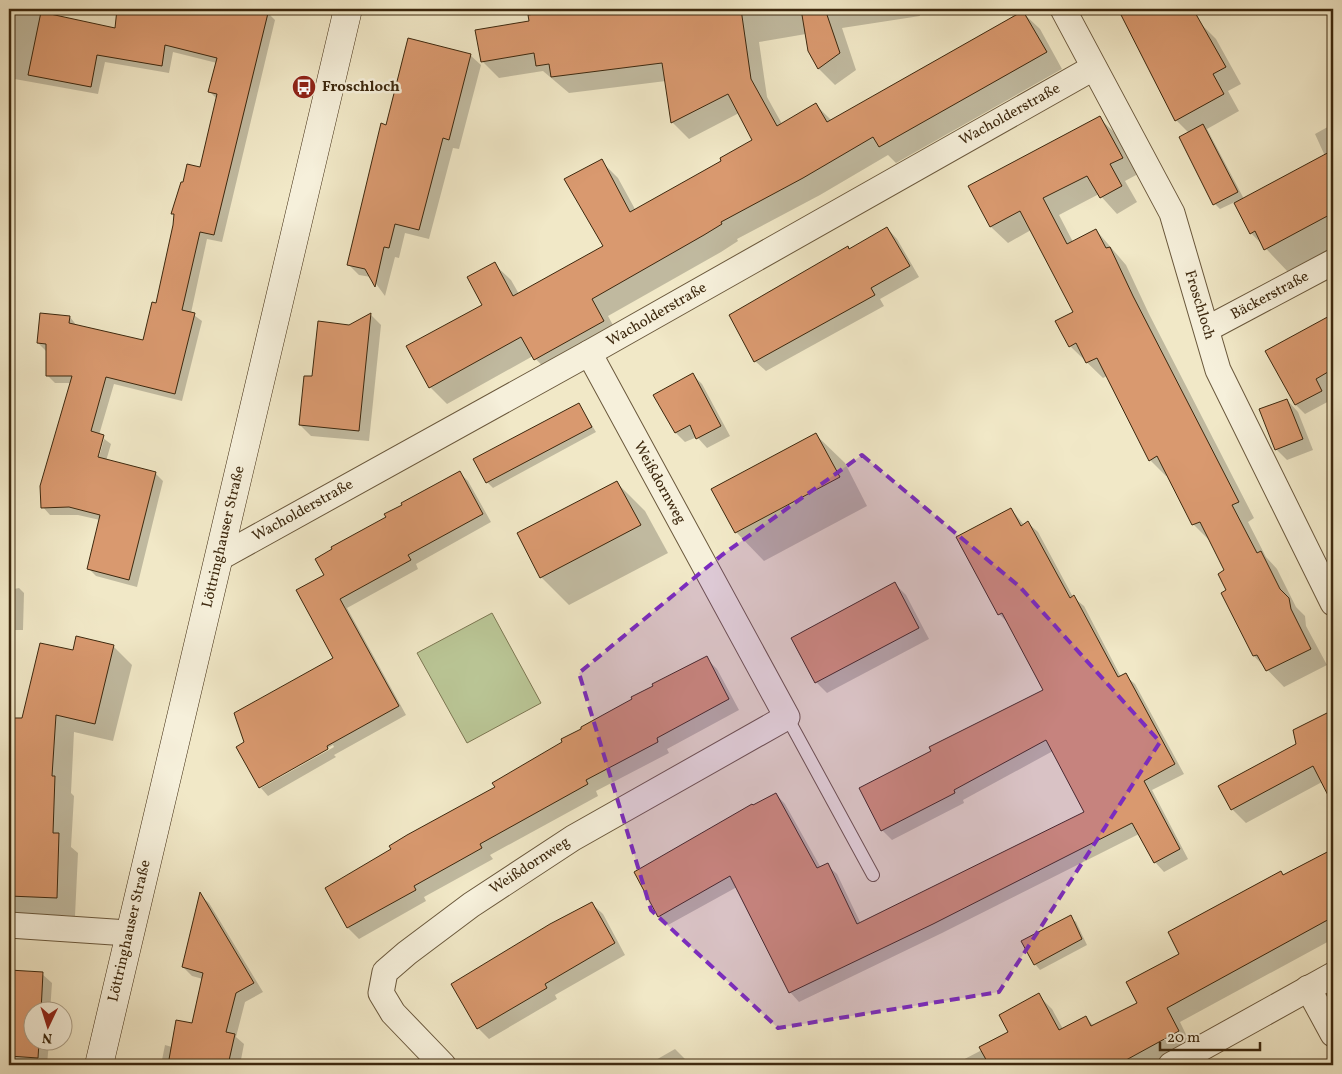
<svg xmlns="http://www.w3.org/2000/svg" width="1342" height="1074" viewBox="0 0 1342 1074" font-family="Vollkorn,serif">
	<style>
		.green { fill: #bac696; stroke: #7c7752 }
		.shadow { fill: #0003; fill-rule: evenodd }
		.building { fill: #d9996f; stroke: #3d280e }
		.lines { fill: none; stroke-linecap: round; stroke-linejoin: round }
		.lane-casing { stroke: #6a583c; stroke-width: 14 }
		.street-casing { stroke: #6a583c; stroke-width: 27 }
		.secondary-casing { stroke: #3d280e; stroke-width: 29 }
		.lane { stroke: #f6f0db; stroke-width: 12 }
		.street { stroke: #f6f0db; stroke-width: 25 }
		.secondary { stroke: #f6f0db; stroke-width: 28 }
		.marked { fill: #7b2cbf; fill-opacity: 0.2; stroke: #7b2cbf; stroke-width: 4; stroke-dasharray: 10 6; stroke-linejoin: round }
		.labels { text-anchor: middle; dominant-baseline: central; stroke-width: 5; stroke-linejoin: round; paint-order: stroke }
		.poi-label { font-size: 15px; font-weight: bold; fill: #3d280e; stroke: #f6f0db; text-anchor: start }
		.street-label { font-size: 15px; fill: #3d280e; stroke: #f6f0db }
	</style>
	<rect width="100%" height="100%" fill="#f1e8c7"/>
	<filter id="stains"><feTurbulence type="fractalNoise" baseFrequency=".004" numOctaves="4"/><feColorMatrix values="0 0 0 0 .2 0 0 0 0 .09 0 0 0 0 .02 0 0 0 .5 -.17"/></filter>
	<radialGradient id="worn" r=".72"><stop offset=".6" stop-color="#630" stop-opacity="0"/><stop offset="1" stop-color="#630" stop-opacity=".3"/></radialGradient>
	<polygon class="green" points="492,613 541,703 467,743 417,653"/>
	<g class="shadow">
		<path d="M 9,9 L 116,29 L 119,9 L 214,9 L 230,13 L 231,9 L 251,9 L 268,13 L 275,20 L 222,242 L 207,239 L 191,313 L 202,321 L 182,401 L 114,384 L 99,435 L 111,444 L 106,461 L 156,474 L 163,481 L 137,587 L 96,576 L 88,568 L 100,520 L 78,515 L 50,515 L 43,507 L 71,383 L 55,383 L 47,375 L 46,351 L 38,343 L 70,317 L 77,326 L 144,341 L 157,305 L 175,216 L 172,213 L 184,184 L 201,168 L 217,99 L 209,91 L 217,63 L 173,52 L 169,73 L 105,62 L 98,94 L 9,78 ZM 101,439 L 104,439 L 97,464 L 95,463 Z"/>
		<polygon points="580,9 918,9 920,16 842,28 856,70 835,85 819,69 809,51 806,34 759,42 767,97 782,124 816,105 832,121 1023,13 1040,29 1062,69 896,163 888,155 820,195 737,239 738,241 721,252 608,316 620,338 552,376 533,356 447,404 430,387 484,305 494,264 511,280 519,294 605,247 601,161 618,178 636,211 723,162 754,140 739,113 689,139 672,122 666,81 569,93 543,71 499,78 482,61 531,22 530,16"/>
		<polygon points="1116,9 1190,9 1198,24 1200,23 1216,39 1241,84 1228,91 1239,111 1207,129 1244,199 1325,156 1315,134 1333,124 1333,250 1290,274 1251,233 1235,202 1220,209 1215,204 1180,138 1189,133 1176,120 1126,22"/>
		<polygon points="470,55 481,65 459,149 453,148 429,239 405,233 399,258 395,257 385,296 371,277 359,275 348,264 387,126"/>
		<polygon points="1099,118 1116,134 1138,174 1125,181 1137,202 1117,214 1099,194 1059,215 1073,242 1096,230 1126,265 1149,314 1254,518 1248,522 1266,557 1277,569 1296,607 1305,616 1306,626 1327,665 1284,687 1254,656 1228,591 1226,571 1210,541 1194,525 1168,475 1166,476 1150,460 1107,376 1103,378 1070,346 1074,312 1031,230 1008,243 991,227 969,186"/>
		<polygon points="887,228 897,239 919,277 880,299 884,306 766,371 755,361 850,250"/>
		<polygon points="370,314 381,325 369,441 311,436 300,425 313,377 349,326"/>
		<polygon points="1333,315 1333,399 1305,414 1296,405 1267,351"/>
		<polygon points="693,375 702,384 730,436 707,448 697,437 685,442 676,433"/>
		<polygon points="1287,400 1298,412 1313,450 1287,460 1276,449"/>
		<polygon points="579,405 596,432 493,488 487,482 475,460"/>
		<polygon points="816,435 845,463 867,506 764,561 736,532"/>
		<polygon points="460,473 468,481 491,522 416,564 418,569 347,608 406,715 334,755 336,757 268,796 261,788 334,747 333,745 260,786 260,788 246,743 335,659 326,575 388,517"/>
		<polygon points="617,483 645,511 668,553 569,605 541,577"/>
		<polygon points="1011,509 1024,525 1028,523 1038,532 1073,597 1084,606 1121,677 1125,675 1135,684 1184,774 1152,790 1188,859 1164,872 1155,862 1139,834 942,933 799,1002 790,992 737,887 668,925 659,916 753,807 776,794 785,804 821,868 827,865 837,874 861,924 1085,813 1053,751 963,800 964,803 892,840 882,830 1044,690 1009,624 999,614 958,537"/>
		<polygon points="895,584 906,595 929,639 827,693 816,682"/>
		<polygon points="19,588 24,593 23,630 9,630 9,590"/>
		<polygon points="113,646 132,665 113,741 74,732 71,793 74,796 71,847 78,853 75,916 13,913 9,909 9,833 13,754 9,750 9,719 23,720 74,651"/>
		<polygon points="706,658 717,669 739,710 667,749 669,753 596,791 598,796 490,855 493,859 424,897 426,901 359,939 348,928 497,788"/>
		<polygon points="1333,711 1333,803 1322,782 1246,823 1232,809 1297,744 1294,731"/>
		<polygon points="1333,850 1333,939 1180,1022 1191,1045 1155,1065 953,1065 982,1050 1010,1032 1038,995 1052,1009 1063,1029 1085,1017 1094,1026 1138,1003 1181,955 1284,876"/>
		<polygon points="200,895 209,903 263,992 245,1002 236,1037 244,1044 240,1065 161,1065 165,1045 172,1047 193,1024 203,979 192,976 183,967"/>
		<polygon points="591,903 603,914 625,955 555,995 557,999 489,1039 478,1028"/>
		<polygon points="1070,917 1076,922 1087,945 1040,970 1035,964"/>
		<polygon points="9,971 42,974 52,983 50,1012 32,1012 32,1042 49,1042 47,1065 9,1065"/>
		<polygon points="675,1049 691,1065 647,1065"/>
	</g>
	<g class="building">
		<polygon points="117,9 269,9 214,235 200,232 182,310 195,313 175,394 106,377 91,431 104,435 98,457 156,472 129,580 87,569 100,515 69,507 41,508 40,486 72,376 46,376 46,344 37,343 40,313 70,316 69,323 143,340 152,302 156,303 173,225 174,214 171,214 181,182 183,182 187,164 200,167 217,94 208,92 217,58 165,45 162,66 97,55 91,87 28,75 41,12 115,28"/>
		<polygon points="571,9 741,9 751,79 777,126 816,103 827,122 1023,11 1047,52 879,147 873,137 803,178 721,222 722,224 704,235 592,299 604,321 534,360 521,337 429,388 406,346 482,305 467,277 495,262 513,296 603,246 564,179 602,159 630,212 721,161 720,158 752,140 728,94 671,123 662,63 551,77 549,64 536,66 534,53 481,62 475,30 529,21 528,15"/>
		<polygon points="801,9 825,9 840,53 818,69 808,51"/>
		<polygon points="1118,9 1193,9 1226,67 1213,74 1224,94 1175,121"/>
		<polygon points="408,38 471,54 449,140 443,138 419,230 395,224 389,248 384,247 375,287 365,269 347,265 381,123 386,125"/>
		<polygon points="1100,116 1123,158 1110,164 1122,186 1100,198 1087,176 1043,198 1067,244 1096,229 1106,248 1110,247 1133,296 1239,502 1232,505 1257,553 1261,551 1280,589 1289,598 1291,609 1311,649 1266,671 1257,655 1253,656 1221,593 1226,590 1218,574 1224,570 1200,522 1192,525 1157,456 1149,461 1097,358 1086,363 1076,343 1069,347 1055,321 1073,312 1020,211 990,227 968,186"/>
		<polygon points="1203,124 1238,192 1213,205 1179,137"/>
		<polygon points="1333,150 1333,213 1264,250 1255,231 1250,234 1234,203"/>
		<polygon points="887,227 910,266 871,288 875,295 754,362 729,315 848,246 849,249"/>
		<polygon points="371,313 359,431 299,425 304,376 312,376 318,321 349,325"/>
		<polygon points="1333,314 1333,369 1316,379 1322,391 1295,405 1265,351"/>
		<polygon points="693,373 721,426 696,439 690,425 675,433 653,395"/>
		<polygon points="1287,399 1303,439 1275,450 1259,409"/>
		<polygon points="579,403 592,427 486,483 473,459"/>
		<polygon points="816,433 840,477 735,533 711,489"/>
		<polygon points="460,471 483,514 408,555 411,560 340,599 399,706 327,746 328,749 259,788 236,747 244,742 234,713 333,658 296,590 324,575 315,559 332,549 331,547 386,517 384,514 402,505 401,503"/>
		<polygon points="617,481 641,525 540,578 517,533"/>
		<polygon points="1011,508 1021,526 1028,521 1070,598 1074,595 1118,677 1126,673 1175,764 1144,781 1180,849 1154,863 1132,823 933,924 789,993 730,876 658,917 634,872 752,804 753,805 776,793 817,868 828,863 857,924 1084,812 1046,740 954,790 955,793 881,831 859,788 931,751 929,747 1043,690 1002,613 998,615 956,537"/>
		<polygon points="895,582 919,628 815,683 791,638"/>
		<polygon points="76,636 114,645 95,724 56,715 52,776 55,776 53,833 59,833 57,898 9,896 12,746 9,746 9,718 22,718 40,643 73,650"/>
		<polygon points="707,656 729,699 657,738 658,742 586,780 588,784 480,844 482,848 414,886 416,890 347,928 325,888 391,849 389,846 407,835 495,787 492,783 562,742 561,739 581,729 581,727 632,699 631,697 653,686 652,684"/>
		<polygon points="1333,710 1333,805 1313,766 1231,810 1218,786 1296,744 1293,730"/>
		<polygon points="1333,849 1333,917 1167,1008 1179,1031 1117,1065 989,1065 979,1047 1008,1032 999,1015 1039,993 1059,1030 1086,1016 1091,1026 1137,1003 1126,982 1179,954 1168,932 1281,871 1283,875"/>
		<polygon points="200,892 254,983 236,993 226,1032 235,1034 228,1065 168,1065 176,1020 192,1023 203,973 182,967"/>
		<polygon points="592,902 615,943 545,984 547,988 477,1029 451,984 550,924"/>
		<polygon points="1071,915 1082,939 1034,965 1021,941"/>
		<polygon points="9,970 43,972 41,1012 32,1012 32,1042 39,1042 38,1058 9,1056"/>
	</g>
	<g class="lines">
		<g class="lane-casing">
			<polyline id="lane" points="787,717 873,875"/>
		</g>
		<g class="street-casing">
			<g id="street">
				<polyline points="1063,9 1172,213 1218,370 1333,603"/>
				<polyline points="1207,329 1333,262"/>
				<polyline points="219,558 589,353 1093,68"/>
				<polyline points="9,925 128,933"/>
				<polyline points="1308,988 1333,1034"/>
				<polyline points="443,1065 393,1013 381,993 385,972 407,953 471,905 573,838 787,717 589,353"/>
				<polyline points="1171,1065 1333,975"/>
			</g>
		</g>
		<g class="secondary-casing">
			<polyline id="secondary" points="99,1065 348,9"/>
		</g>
		<use href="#lane" class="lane"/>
		<use href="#street" class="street"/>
		<use href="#secondary" class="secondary"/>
	</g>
	<path class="marked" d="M 862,455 L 1020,587 L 1160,742 L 999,992 L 778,1028 L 651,910 L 579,673 L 722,555 Z"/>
	<defs>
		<g id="bus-disc" transform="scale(1.25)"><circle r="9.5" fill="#8f2418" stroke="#f6f0db"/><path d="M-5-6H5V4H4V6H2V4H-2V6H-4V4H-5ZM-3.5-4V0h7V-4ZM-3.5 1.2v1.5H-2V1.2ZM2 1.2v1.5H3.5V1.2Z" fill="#fff"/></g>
	</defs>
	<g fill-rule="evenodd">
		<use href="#bus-disc" x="304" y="87"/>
	</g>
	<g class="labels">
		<g class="poi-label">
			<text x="322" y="87">Froschloch</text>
		</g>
		<g class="street-label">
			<text transform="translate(1010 115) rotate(-29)">Wacholderstraße</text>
			<text transform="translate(1270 296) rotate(-28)">Bäckerstraße</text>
			<text transform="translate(1199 305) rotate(73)">Froschloch</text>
			<text transform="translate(657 315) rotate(-30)">Wacholderstraße</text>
			<text transform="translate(659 483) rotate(61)">Weißdornweg</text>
			<text transform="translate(303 511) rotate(-29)">Wacholderstraße</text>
			<text transform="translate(224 537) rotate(-77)">Löttringhauser Straße</text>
			<text transform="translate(530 866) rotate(-33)">Weißdornweg</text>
			<text transform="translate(130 931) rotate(-77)">Löttringhauser Straße</text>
		</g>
	</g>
	<rect width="1342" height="1074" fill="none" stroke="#f1e8c7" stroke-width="30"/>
	<rect x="10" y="10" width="1322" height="1054" fill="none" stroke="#3d280e" stroke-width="2.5"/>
	<rect x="15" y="15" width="1312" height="1044" fill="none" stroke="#3d280e"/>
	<g transform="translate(48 1026) rotate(184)"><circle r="24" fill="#f6f0db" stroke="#aca089"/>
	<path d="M0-4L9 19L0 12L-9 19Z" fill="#8f2418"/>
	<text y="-8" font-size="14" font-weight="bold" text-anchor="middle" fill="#3d280e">N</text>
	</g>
	<path d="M1160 1042v8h100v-8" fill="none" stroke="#3d280e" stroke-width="2.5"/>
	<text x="1167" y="1042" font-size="15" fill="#3d280e" stroke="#f6f0db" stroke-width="4" paint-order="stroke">20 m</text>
	<rect width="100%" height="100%" filter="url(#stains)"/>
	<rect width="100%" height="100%" fill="url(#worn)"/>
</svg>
